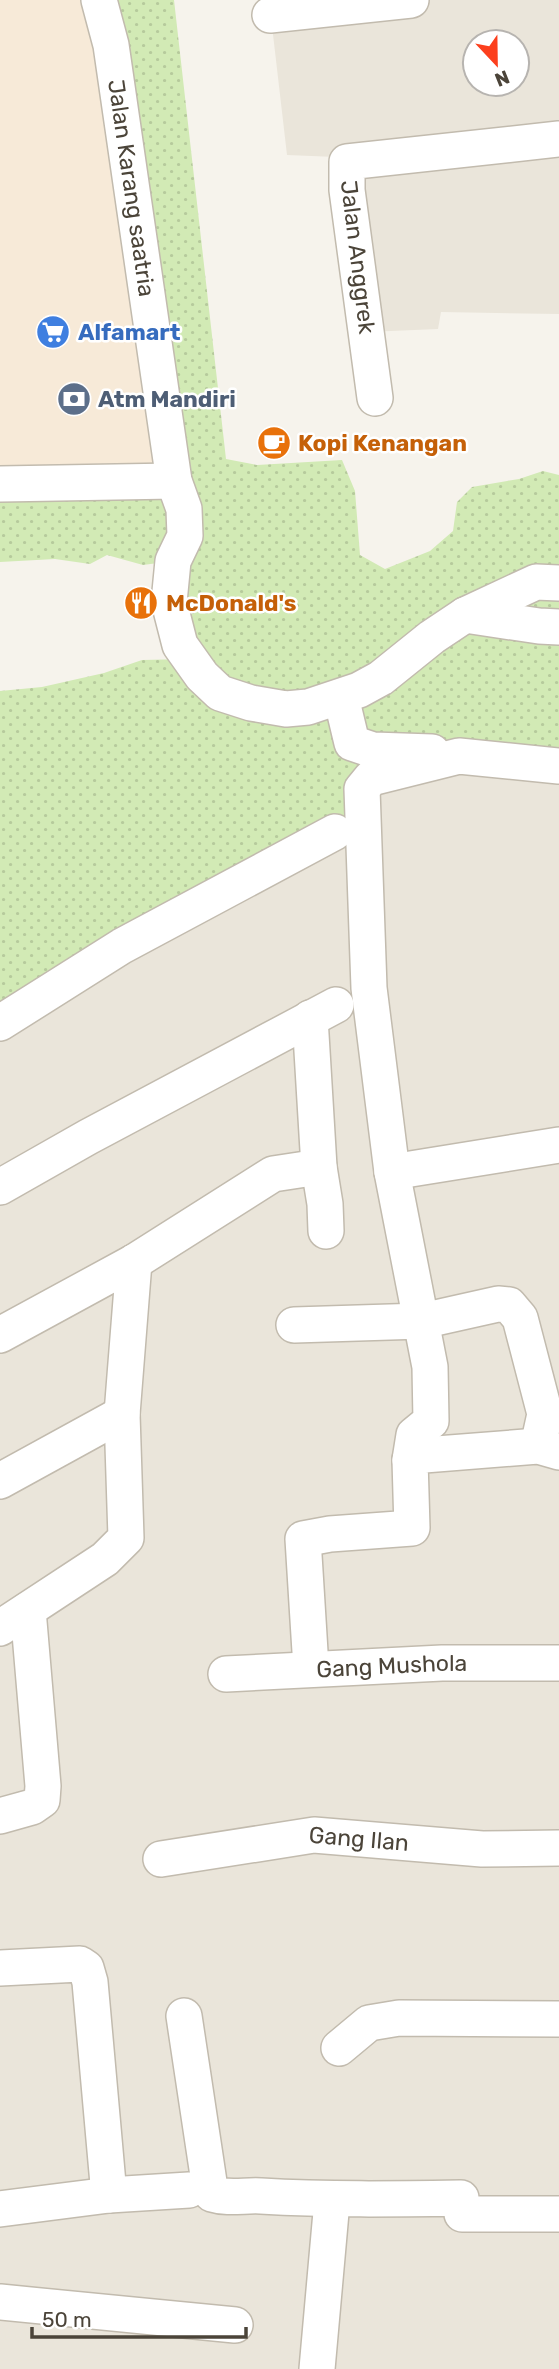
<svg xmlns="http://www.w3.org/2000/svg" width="559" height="2369" viewBox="0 0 559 2369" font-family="Rubik,sans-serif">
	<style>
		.residential { fill: #eae5da; fill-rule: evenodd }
		.commercial { fill: #f7ead8 }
		.grass { fill: url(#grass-dots) }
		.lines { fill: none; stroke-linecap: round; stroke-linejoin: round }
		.minor-casing { stroke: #c2bbae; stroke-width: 38 }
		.minor { stroke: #fff; stroke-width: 35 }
		.labels { text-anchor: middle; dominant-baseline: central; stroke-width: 5; stroke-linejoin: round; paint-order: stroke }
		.street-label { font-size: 23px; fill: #4b4439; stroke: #fff }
		.shop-label { font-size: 23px; font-weight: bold; fill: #366cbe; stroke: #fff; text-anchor: start }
		.service-label { font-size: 23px; font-weight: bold; fill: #4e5e75; stroke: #fff; text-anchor: start }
		.food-label { font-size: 23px; font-weight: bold; fill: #c56008; stroke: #fff; text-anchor: start }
	</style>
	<defs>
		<pattern id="grass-dots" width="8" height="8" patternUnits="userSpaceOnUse" patternTransform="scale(1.75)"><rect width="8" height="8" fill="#d2eab5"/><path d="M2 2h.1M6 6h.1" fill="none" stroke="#b6ca9c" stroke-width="1.8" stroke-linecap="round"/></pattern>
	</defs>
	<rect width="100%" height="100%" fill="#f6f3ec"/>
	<g class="residential">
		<path d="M 269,0 L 559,0 L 559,314 L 441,312 L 438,329 L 367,332 L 336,157 L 287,155 ZM 475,42 L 517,42 L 517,84 L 475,84 Z"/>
		<polygon points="559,766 559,2369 0,2369 0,1029 371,778"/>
	</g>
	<polygon class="commercial" points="0,0 99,0 174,481 0,484"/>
	<polygon class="grass" points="99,0 174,0 226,459 257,465 342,460 355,491 360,555 385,569 430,551 453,531 457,502 472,487 519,479 543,471 559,475 559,766 372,778 364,831 0,1029 0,691 42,687 104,673 142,660 188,659 173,561 143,565 107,555 90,564 55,559 0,562 0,484 174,481"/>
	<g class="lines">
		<g class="minor-casing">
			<g id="minor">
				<path id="s1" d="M 99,0 L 111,45 L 174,481 L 184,509 L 185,536 L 173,561 L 169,602 L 180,645 L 202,676 L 220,693 L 251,703 L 286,709 L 308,707 L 359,690 L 381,678 L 432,637 L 465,615 L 536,582 L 559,583"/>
				<polyline points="270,15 411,0"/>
				<polyline points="375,398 347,190 347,162 559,139"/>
				<polyline points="0,484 174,481"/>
				<polyline points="465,615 539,626 559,627"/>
				<polyline points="341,697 352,743 373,750 432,752"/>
				<polyline points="310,1018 319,1167 325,1204 326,1231"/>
				<polyline points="0,1023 122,946 335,832"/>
				<polyline points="392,1172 559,1145"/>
				<polyline points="0,1187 88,1137 336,1005"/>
				<polyline points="294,1325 422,1321 498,1304 509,1305 520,1318 545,1414 538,1446"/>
				<polyline points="0,1335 134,1262 273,1174 319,1167"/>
				<polyline points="410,1460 414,1435 431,1421 430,1367 392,1172 369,988 362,789 371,778 459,756 559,766"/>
				<polyline points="0,1481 122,1414"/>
				<polyline points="0,1628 105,1559 126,1538 122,1414 134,1262"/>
				<polyline points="311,1668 303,1539 330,1534 412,1528 410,1460 424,1455 538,1446 559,1452"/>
				<path id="s2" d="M 226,1674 L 442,1663 L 559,1663"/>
				<polyline points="0,1816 32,1807 42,1800 43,1786 28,1610"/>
				<path id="s3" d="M 161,1859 L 314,1835 L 482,1849 L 559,1848"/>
				<polyline points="0,1968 80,1964 86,1968 90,1982 109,2195"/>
				<path d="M 184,2016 L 209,2182 L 212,2194 C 228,2199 245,2195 261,2196 C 328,2200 394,2199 461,2198 L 462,2214 L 559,2214"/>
				<polyline points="339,2048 369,2023 399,2018 559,2019"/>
				<polyline points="0,2209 109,2195 189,2190"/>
				<polyline points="0,2302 235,2325"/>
				<polyline points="317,2369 332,2201"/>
			</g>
		</g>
		<use href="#minor" class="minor"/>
	</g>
	<defs>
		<g id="supermarket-disc" transform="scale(1.75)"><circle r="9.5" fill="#3f7fe0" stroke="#fff"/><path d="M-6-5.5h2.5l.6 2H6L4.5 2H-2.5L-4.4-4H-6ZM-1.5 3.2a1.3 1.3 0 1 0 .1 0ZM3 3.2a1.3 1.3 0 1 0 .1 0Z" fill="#fff"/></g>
		<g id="bank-disc" transform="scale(1.75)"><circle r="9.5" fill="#5c6f8a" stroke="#fff"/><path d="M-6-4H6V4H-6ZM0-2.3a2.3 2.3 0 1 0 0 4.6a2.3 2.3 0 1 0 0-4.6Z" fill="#fff"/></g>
		<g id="cafe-disc" transform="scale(1.75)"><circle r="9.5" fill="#e8710a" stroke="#fff"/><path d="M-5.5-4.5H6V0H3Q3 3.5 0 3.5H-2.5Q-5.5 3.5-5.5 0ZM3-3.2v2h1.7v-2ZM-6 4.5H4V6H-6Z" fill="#fff"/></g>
		<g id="restaurant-disc" transform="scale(1.75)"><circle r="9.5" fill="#e8710a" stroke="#fff"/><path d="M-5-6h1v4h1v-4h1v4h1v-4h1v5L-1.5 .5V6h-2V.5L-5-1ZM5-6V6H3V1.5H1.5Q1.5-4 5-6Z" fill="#fff"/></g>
	</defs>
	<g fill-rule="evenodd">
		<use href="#supermarket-disc" x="53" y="332"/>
		<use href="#bank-disc" x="74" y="399"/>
		<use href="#cafe-disc" x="274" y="443"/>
		<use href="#restaurant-disc" x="141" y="603"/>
	</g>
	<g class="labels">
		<g class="street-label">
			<text stroke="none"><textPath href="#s1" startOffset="191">Jalan Karang saatria</textPath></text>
			<text transform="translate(358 257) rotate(83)">Jalan Anggrek</text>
			<text stroke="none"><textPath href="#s2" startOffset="166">Gang Mushola</textPath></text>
			<text stroke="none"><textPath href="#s3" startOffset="200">Gang Ilan</textPath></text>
		</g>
		<g class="shop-label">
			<text x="78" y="332">Alfamart</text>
		</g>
		<g class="service-label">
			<text x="98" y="399">Atm Mandiri</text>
		</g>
		<g class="food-label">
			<text x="298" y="443">Kopi Kenangan</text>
			<text x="166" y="603">McDonald's</text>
		</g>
	</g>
	<g transform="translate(496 63) rotate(158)"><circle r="33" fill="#ffffff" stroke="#b7b4b0" stroke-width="2"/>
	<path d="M0-5L12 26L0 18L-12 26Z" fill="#fc3f1d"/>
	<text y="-10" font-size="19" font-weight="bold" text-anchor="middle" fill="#4b4439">N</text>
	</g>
	<path d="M32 2327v10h214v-10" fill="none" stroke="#4b4439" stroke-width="3.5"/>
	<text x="42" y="2327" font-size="21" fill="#4b4439" stroke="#ffffff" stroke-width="5" paint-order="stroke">50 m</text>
</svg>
